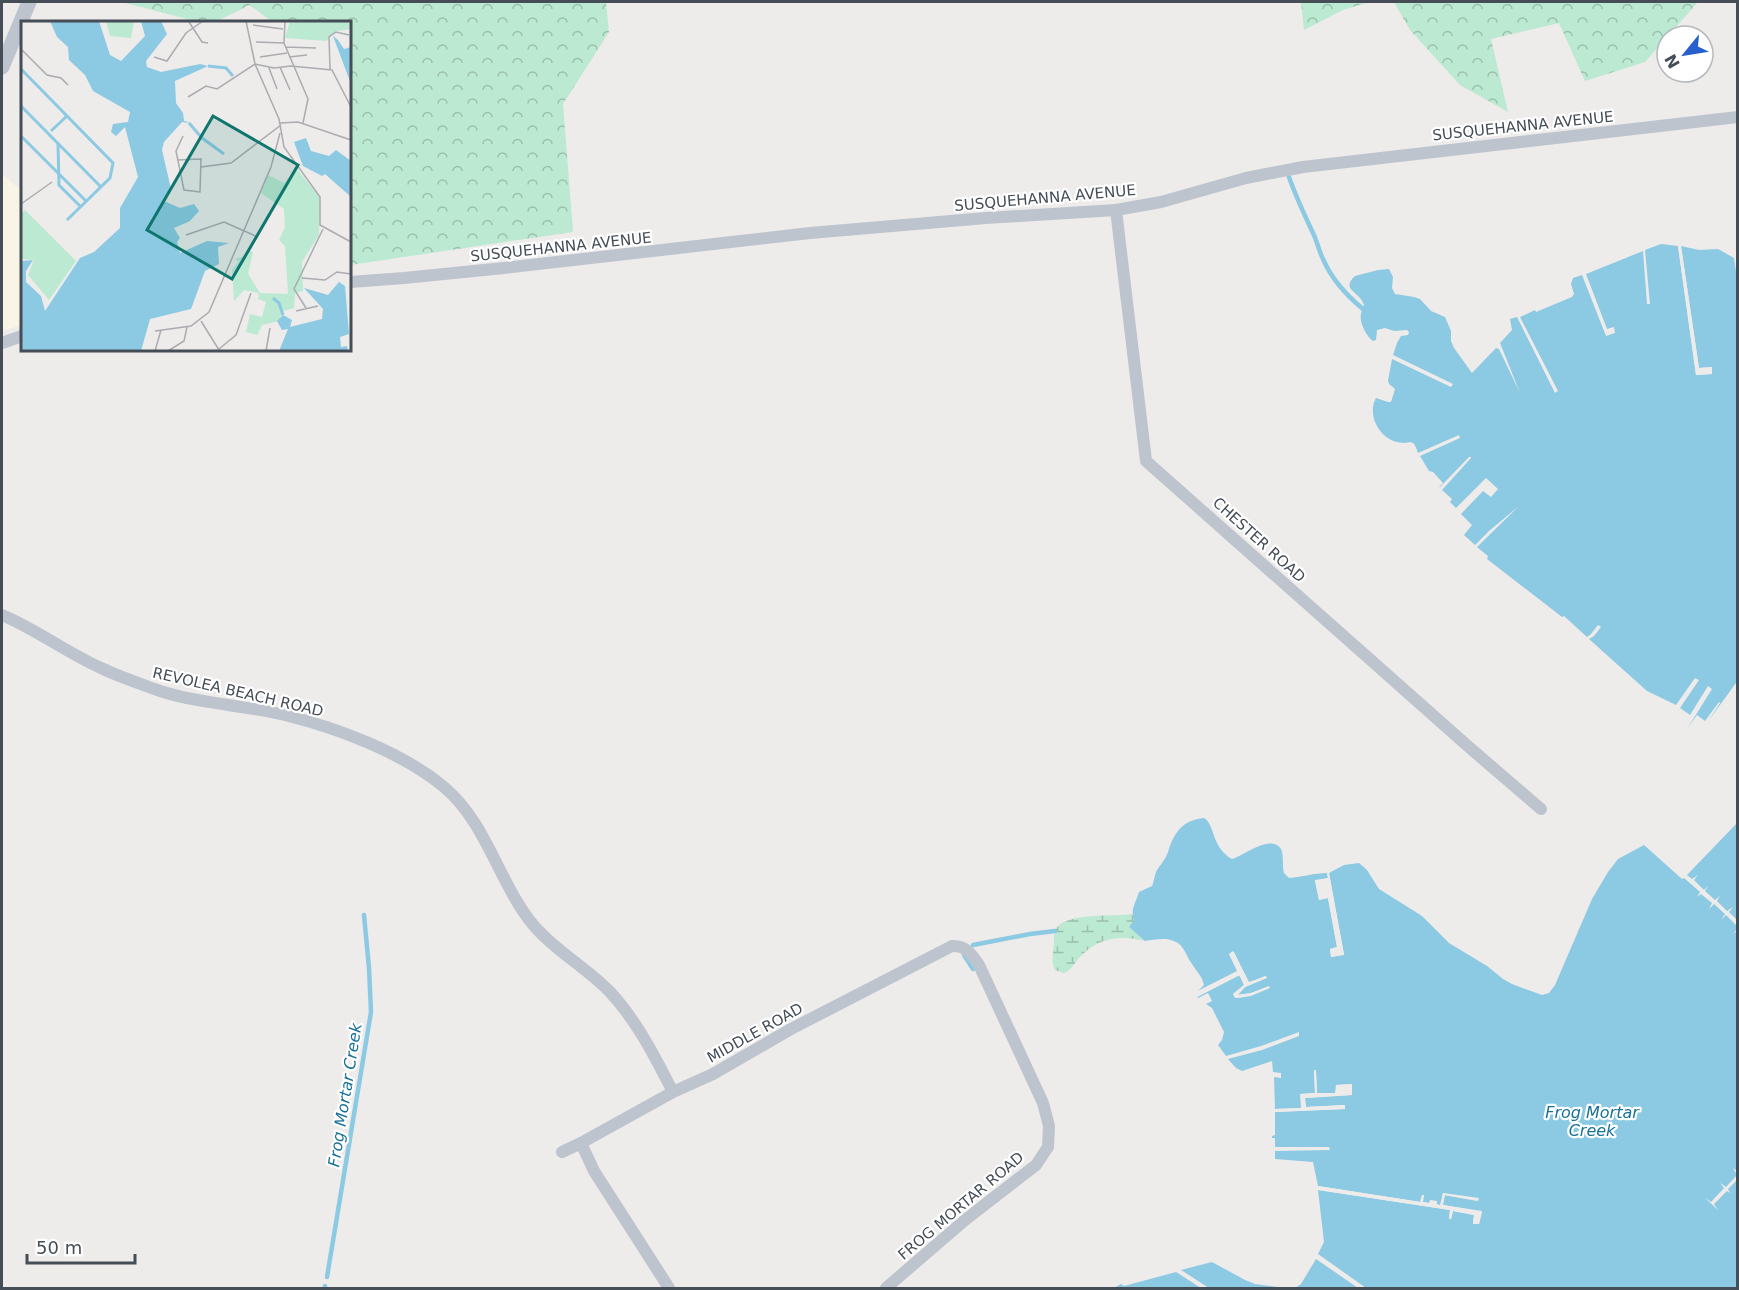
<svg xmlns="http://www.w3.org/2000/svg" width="1739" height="1290" viewBox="0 0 1739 1290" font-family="'DejaVu Sans',sans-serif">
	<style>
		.commercial { fill: #f9f5e4 }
		.forest { fill: url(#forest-crowns) }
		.wetland { fill: url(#wetland-marsh) }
		.water { fill: #8cc9e3 }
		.pier { fill: #eeebeb }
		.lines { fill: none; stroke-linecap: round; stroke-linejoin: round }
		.stream { stroke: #8cc9e3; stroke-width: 4.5 }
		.minor { stroke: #bdc4cd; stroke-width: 12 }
		.tertiary { stroke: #bdc4cd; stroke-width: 15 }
		.labels { text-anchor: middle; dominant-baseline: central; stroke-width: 4.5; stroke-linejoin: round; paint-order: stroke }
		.street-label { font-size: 15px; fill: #454d57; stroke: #fff }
		.water-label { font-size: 16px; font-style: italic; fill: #187198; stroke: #fff }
		.inset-river { fill: none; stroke: #8cc9e3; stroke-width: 3 }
		.inset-road { fill: none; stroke: #aaacb0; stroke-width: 1.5 }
		.view { fill: #0f766e; fill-opacity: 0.15; stroke: #0f766e; stroke-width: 3 }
		.inset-edge { fill: none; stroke: #454d57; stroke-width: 3 }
	</style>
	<defs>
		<pattern id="forest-crowns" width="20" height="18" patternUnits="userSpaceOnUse" patternTransform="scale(1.5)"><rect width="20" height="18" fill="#bce9d2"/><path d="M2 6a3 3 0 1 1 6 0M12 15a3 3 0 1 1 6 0" fill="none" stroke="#9bbfad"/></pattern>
		<pattern id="wetland-marsh" width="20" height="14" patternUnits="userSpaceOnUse" patternTransform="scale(1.5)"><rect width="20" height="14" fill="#bce9d2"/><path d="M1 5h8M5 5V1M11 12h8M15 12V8" fill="none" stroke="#9bbfad"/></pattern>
	</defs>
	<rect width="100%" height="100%" fill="#eeebeb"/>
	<polygon class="commercial" points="2,174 22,191 22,325 2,331"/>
	<g class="forest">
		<polygon points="122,2 606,2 609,32 563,104 573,232 350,265 350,22 272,22 250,5 215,22 198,22"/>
		<polygon points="1301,2 1369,2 1343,10 1304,30"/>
		<polygon points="1394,2 1698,2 1645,62 1585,81 1559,23 1491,39 1508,112 1460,85 1410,30"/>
	</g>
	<path class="wetland" d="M 1132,914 L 1135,920 L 1129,927 L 1145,941 C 1120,935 1099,937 1080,957 C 1074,963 1072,970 1064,973 L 1055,970 C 1051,962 1053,952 1054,943 C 1054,938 1054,933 1056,929 C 1065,912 1115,917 1132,914 Z"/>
	<g class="water">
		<path d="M 1661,244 L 1678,246 L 1696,375 L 1712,374 L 1712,367 L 1699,368 L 1681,246 L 1699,250 L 1718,249 L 1734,258 L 1738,286 L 1737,684 L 1736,683 L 1709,720 L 1720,703 L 1719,702 L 1705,721 L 1697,715 L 1687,729 L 1712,689 L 1708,686 L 1690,715 L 1680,708 L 1699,680 L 1695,678 L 1676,705 L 1647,691 L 1589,639 L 1594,636 L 1601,627 L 1598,625 L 1591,634 L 1587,637 L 1564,616 L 1562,617 L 1487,559 L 1488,556 L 1477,547 L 1519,506 L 1489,531 L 1475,545 L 1464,535 L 1472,525 L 1461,514 L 1483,491 L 1491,497 L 1498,489 L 1486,478 L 1456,508 L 1450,502 L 1452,499 L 1442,490 L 1471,458 L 1471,457 L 1469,457 L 1440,487 L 1439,487 L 1443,483 L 1433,472 L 1429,471 L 1420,456 L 1460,438 L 1459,435 L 1418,453 C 1417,451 1416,446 1414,444 C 1410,441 1409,443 1405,443 C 1390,443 1380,434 1375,422 C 1372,414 1372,405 1376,398 L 1388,402 L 1391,402 L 1395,389 L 1389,384 L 1388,381 L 1392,359 L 1451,387 L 1453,384 L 1393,355 L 1397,343 L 1401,336 L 1408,335 L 1409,332 L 1407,330 L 1394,331 L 1385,328 L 1377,330 L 1376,340 L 1373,341 C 1367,337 1359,323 1361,314 C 1361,311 1363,308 1364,305 C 1360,291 1340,290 1355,276 L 1378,270 L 1389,269 L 1393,277 L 1392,288 L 1395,294 L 1414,297 L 1420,299 L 1431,311 L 1445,317 L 1451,331 L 1451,341 L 1454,348 L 1472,373 L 1496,348 L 1499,349 L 1520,393 L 1500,343 L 1512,330 L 1510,319 L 1517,317 L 1555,393 L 1558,391 L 1520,317 L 1535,310 L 1536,312 L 1572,297 L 1574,294 L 1571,284 L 1573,278 L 1582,275 L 1606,336 L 1615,333 L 1614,327 L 1607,329 L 1586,274 L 1643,251 L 1647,304 L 1650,304 L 1645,250 Z"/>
		<path d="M 1204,818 C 1215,824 1211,847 1232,859 C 1243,856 1271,833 1281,849 C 1284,855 1282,866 1284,873 L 1289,878 C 1302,877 1314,873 1327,873 L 1328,878 L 1315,881 L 1319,900 L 1328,898 L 1337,947 L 1330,949 L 1331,957 L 1344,954 L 1329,873 L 1344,865 L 1359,863 L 1367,870 L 1379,889 L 1422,916 L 1449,943 L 1487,966 L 1503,979 L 1512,984 L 1542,995 L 1549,993 L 1555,985 L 1592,899 L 1608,872 L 1618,859 L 1644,845 L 1682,879 L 1684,878 L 1700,892 L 1697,897 L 1701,894 L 1712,903 L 1709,909 L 1714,904 L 1725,914 L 1721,920 L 1726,915 L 1737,926 L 1737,929 L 1733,934 L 1737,931 L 1737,1171 L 1733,1168 L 1737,1175 L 1726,1187 L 1720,1183 L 1724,1188 L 1711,1202 L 1705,1198 L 1718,1210 L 1714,1204 L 1727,1191 L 1730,1193 L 1728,1189 L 1737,1180 L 1737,1288 L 1366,1288 L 1318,1254 L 1324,1242 L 1318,1190 L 1450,1210 L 1449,1218 L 1451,1219 L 1453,1211 L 1474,1215 L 1473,1223 L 1479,1224 L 1482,1212 L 1443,1205 L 1444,1195 L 1478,1201 L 1443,1193 L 1441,1205 L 1437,1205 L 1437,1202 L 1430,1203 L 1422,1202 L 1424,1195 L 1422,1195 L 1421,1202 L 1318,1186 L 1313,1162 L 1275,1159 L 1275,1151 L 1330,1150 L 1329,1147 L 1275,1147 L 1275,1138 L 1272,1138 L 1272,1136 L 1275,1135 L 1275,1112 L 1345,1109 L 1345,1105 L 1306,1107 L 1305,1098 L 1352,1095 L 1352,1084 L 1336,1085 L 1336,1093 L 1317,1093 L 1316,1071 L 1314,1071 L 1315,1093 L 1301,1094 L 1301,1108 L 1275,1109 L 1274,1077 L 1281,1078 L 1281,1073 L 1273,1072 L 1272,1061 L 1242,1071 L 1236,1068 L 1228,1059 L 1262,1050 L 1299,1036 L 1299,1032 L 1261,1046 L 1226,1056 L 1218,1045 L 1222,1040 L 1224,1032 L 1212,1008 L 1206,1004 L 1212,1001 L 1208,993 L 1198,998 L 1197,997 L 1240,975 L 1244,985 L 1233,994 L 1236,998 L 1245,997 L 1270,986 L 1251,993 L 1237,995 L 1245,987 L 1266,978 L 1265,976 L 1249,983 L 1234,952 L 1229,954 L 1238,971 L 1198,991 L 1204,985 C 1202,976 1197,972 1192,964 C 1188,959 1186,952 1182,947 C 1173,936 1157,939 1145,941 L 1129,927 L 1134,920 C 1130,910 1136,902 1139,892 L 1152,886 C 1154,882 1154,877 1156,872 C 1159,866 1166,859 1168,852 C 1174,832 1183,820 1204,818 Z"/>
		<polygon points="1737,823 1737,920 1729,912 1733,907 1727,911 1717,901 1720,896 1715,900 1705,891 1708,886 1704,890 1694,880 1698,875 1692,879 1687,875"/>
		<polygon points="1316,1259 1358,1288 1295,1288 1301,1284"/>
		<polygon points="1212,1262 1245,1280 1255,1284 1285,1288 1209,1288 1181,1270"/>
		<polygon points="1176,1272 1201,1288 1114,1288 1121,1284 1124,1286"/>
	</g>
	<g class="pier">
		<polygon points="1678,246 1681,246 1699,368 1712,367 1712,374 1696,375"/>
		<polygon points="1327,873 1329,873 1344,955 1331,957 1330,949 1337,947 1328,898 1319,900 1315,880 1328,878"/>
		<polygon points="1233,951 1249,982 1266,976 1267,978 1245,987 1238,995 1251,993 1269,986 1270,988 1251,996 1235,998 1233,994 1244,985 1239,975 1197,997 1198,991 1237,971 1229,954"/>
		<polygon points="1314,1070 1316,1070 1317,1093 1335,1093 1336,1085 1352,1084 1352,1095 1305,1098 1306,1107 1345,1105 1345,1109 1275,1112 1275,1109 1301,1108 1300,1094 1315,1093"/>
		<polygon points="1318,1186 1420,1202 1422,1195 1424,1195 1423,1202 1429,1203 1430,1200 1437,1201 1437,1204 1440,1205 1443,1193 1479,1198 1478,1201 1445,1195 1443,1205 1482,1211 1479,1224 1473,1224 1474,1215 1453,1211 1451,1219 1449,1219 1450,1210 1318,1190"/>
	</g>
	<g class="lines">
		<g class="stream">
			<path d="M 1289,177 C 1296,197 1304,214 1313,233 C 1317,241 1319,251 1323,259 C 1332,280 1346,295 1363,309"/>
			<polyline points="973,945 1030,934 1055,931"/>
			<polyline points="964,955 973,969"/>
			<polyline points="327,1277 371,1012 369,968 364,915"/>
			<polyline points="325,1288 325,1286"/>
		</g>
		<g class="minor">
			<polyline points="1116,210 1146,461 1470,748 1541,809"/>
			<polyline points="350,282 404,278 504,268 810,233 986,218 1116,210 1161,202 1246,178 1303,167 1738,117"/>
			<polyline points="2,343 22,336"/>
			<path d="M 2,615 C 36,629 67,653 101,668 C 120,677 141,684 160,691 C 200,704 244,705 285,715 C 337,728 402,752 444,787 C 488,824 499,885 535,927 C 557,952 587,968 610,992 C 637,1021 655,1057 673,1092"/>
			<polyline points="581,1143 594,1171 669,1288"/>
			<path d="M 562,1152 L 581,1143 L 673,1092 L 713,1074 L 791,1029 L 952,946 C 966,945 972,955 979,965 L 1043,1103 L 1049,1126 L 1048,1147 L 1036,1165 L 965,1220 L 886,1288"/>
		</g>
		<polyline class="tertiary" points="2,67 29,2"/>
	</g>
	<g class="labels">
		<g class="street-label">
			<text transform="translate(1523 126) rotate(-6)">SUSQUEHANNA AVENUE</text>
			<text transform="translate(1045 198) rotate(-5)">SUSQUEHANNA AVENUE</text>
			<text transform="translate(561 247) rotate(-6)">SUSQUEHANNA AVENUE</text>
			<text transform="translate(1259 540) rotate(42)">CHESTER ROAD</text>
			<text transform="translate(238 692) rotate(13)">REVOLEA BEACH ROAD</text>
			<text transform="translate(755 1033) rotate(-29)">MIDDLE ROAD</text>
			<text transform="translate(961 1206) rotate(-40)">FROG MORTAR ROAD</text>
		</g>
		<g class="water-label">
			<text transform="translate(345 1095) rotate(-81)">Frog Mortar Creek</text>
			<text x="1592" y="1112">Frog Mortar<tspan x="1592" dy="18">Creek</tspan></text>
		</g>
	</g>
	<g transform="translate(21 21)">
		<rect width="330" height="330" fill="#eeebeb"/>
		<path d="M 85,0 L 113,0 L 110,17 L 89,15 Z" fill="#bce9d2"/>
		<path d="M 269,0 L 330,0 L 330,8 L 315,10 L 305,20 L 264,17 ZM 276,148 L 299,177 L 298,214 L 281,241 L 282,270 L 274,272 L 273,287 L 262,290 L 258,300 L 241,304 L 236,314 L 225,311 L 229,293 L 241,296 L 245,281 L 237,278 L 238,272 L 223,269 L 213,280 L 211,249 L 218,240 L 213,238 L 225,235 L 226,228 L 232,231 L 227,253 L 239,272 L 267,273 L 264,225 L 258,219 L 264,206 L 263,188 L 240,172 L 247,154 L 263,162 ZM 4,189 L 55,240 L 28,279 L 7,254 L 13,239 L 0,238 L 0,193 Z" fill="#bce9d2"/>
		<path d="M 29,0 L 78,0 L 89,34 L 100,40 L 124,15 L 120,0 L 140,0 L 146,13 L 125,40 L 126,46 L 140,51 L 179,43 L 187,45 L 154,60 L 155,82 L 162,92 L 163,100 L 167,101 L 168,102 L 161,101 L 143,121 L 141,129 L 150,168 L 143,180 L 159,187 L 173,183 L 178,190 L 169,200 L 153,207 L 159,217 L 156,221 L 159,232 L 186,220 L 208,222 L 197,226 L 198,243 L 184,250 L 170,288 L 129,298 L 120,330 L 0,330 L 0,240 L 12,239 L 5,250 L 5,261 L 20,275 L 24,290 L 59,237 L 73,231 L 99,207 L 99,187 L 117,156 L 104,106 L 95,115 L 90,111 L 92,103 L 107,101 L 109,91 L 72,70 L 64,54 L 48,39 L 47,26 L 36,16 ZM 312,15 L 317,19 L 323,28 L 330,26 L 330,63 ZM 285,117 L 290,130 L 308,135 L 315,129 L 330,140 L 330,176 L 304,153 L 301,155 L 282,145 L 273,121 ZM 318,261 L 324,265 L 328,313 L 319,316 L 320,326 L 326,325 L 327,330 L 258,330 L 267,308 L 261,309 L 256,300 L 262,294 L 271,299 L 269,306 L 301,298 L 302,288 L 283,267 L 307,274 Z" fill="#8cc9e3"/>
		<path class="inset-river" d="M 187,45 L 205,47 L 212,55M 0,48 L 92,142 L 89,157 L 46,199M 0,85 L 80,166M 168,102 L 180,116M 30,110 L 46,95M 0,115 L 65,180M 181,117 L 203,133M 37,123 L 38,164 L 60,186M 252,277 L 258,282 L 262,294"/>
		<path class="inset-road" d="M 225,0 L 234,43 L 258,98 L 263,126 L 299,176 L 299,204 L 330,221M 264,0 L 263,22 L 287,78 L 282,102M 168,1 L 181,21 L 187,22M 232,4 L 262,8M 235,21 L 263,22M 265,26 L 295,27M 0,28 L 26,54 L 40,57 L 47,64M 133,36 L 146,40 L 165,12 L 182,0M 239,36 L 266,32M 268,36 L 286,34M 259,46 L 269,69M 248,47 L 256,68M 309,48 L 308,16 L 315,11 L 328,14M 167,76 L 185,65 L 196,68 L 234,43 L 253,47 L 270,45 L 311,49 L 330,86M 259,102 L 277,101 L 330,119M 162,115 L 155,130 L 163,169 L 179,171 L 180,137M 156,139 L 180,138M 180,146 L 210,142 L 260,104M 0,183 L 31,161M 165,214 L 203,201 L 237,216M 281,257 L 304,259 L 316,251 L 330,253M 285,287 L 273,268 L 302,208M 275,290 L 297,285M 180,300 L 198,329M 134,310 L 170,305 L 188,291 L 250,146 L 259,112M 198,328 L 215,314 L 230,272M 134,330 L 140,309M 147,330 L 163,320 L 166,306M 245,330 L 249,307"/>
		<path class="view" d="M 192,95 L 277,144 L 211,258 L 126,209 Z"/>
		<rect width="330" height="330" class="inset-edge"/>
	</g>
	<rect width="1739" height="1290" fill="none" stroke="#454d57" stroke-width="6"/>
	<g transform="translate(1685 54) rotate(240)"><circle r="28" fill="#ffffff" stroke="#b5b8bc" stroke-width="1.5"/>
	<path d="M0-4.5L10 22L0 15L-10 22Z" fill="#2760cc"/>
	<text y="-9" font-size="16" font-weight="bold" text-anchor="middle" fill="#454d57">N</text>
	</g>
	<path d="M27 1254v9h108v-9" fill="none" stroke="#454d57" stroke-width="3"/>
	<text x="36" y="1254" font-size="18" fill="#454d57" stroke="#ffffff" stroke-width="4.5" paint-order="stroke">50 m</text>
</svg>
